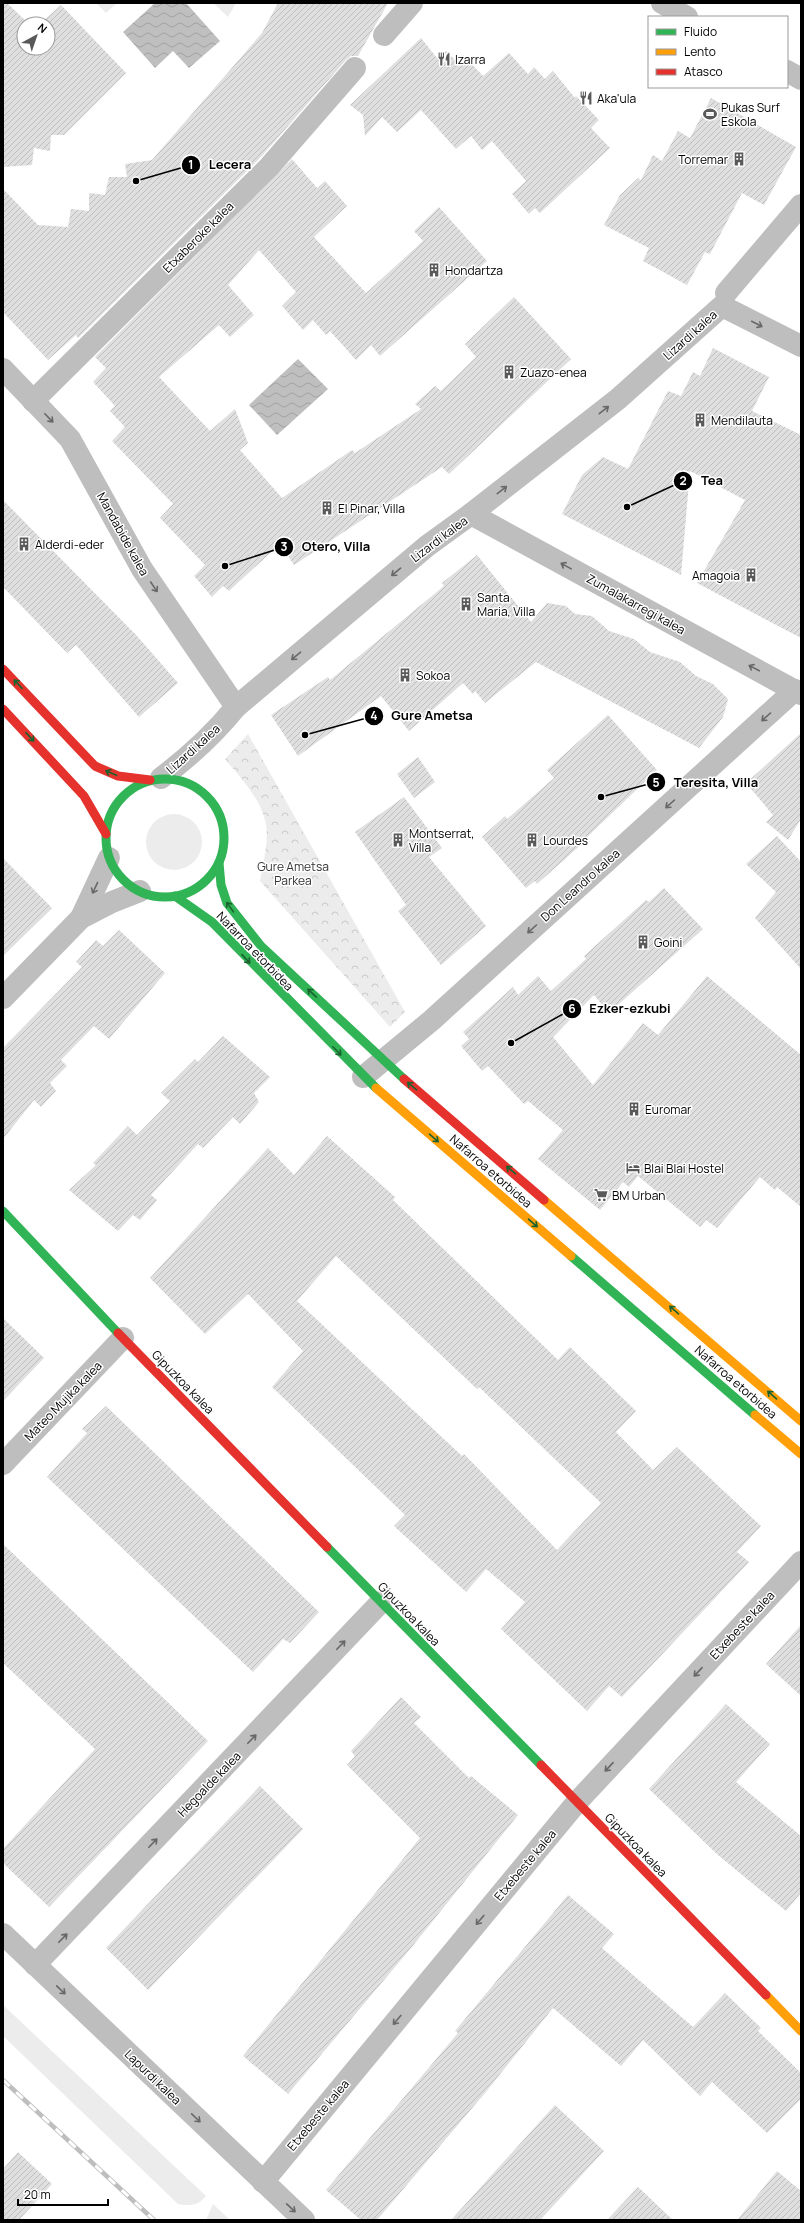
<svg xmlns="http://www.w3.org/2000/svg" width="804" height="2223" viewBox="0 0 804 2223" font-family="Manrope,sans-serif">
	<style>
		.grass { fill: #ececec }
		.park { fill: url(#park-crowns) }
		.water { fill: url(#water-waves) }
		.building { fill: url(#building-hatch); fill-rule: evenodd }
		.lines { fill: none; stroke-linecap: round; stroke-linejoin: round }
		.street { stroke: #bebebe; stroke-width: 22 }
		.fast { stroke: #30b455; stroke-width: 9 }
		.slow { stroke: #ff9f0a; stroke-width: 9 }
		.jam { stroke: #e5322d; stroke-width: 9 }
		.rail-casing { stroke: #bebebe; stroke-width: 4.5 }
		.rail { stroke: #fff; stroke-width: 3; stroke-dasharray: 9; stroke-linecap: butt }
		.oneway { stroke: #686868 }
		.oneway2 { stroke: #1a632f }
		.labels { text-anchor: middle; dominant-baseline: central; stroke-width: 3; stroke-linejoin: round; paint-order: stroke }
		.poi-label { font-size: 12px; fill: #000; stroke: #fff; text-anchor: start }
		.street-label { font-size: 12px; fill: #000; stroke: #fff }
		.park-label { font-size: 12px; fill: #333; stroke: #fff }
		.leader { fill: none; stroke: #000; stroke-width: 1.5 }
		.callout-dot { fill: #000; stroke: #fff; stroke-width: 1.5 }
		.mark-label { font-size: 12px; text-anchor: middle; font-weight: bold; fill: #fff }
		.callout-label { font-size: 13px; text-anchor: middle; font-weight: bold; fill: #000; stroke: #fff; stroke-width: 3; stroke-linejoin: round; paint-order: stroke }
	</style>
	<defs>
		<pattern id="park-crowns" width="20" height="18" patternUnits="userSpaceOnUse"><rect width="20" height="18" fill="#ececec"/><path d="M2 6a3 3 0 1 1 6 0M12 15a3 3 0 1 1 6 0" fill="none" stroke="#c9c9c9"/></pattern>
		<pattern id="water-waves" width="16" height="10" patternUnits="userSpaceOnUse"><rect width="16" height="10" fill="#bfbfbf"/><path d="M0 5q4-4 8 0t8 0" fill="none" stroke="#a2a2a2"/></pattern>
		<pattern id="building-hatch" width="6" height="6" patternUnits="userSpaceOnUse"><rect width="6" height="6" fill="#dfdfdf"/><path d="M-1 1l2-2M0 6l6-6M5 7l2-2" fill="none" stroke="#bebebe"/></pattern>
	</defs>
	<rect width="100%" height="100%" fill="#fff"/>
	<g class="grass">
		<polygon points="96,3 117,3 106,13"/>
		<polygon points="213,3 236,3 228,17"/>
		<circle cx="174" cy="842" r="28"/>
		<path d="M 3,2005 L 206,2196 C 198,2206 190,2206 178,2204 L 3,2036 Z"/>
		<polygon points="213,2204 230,2220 206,2220"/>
	</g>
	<path class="park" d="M 248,734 L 405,1012 L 390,1027 L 260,881 C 263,862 270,839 265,820 C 259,797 240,777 225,759 Z"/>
	<g class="water">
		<polygon points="155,3 186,3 220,41 189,68 173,51 155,68 123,32"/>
		<polygon points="298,359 328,389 277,435 249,405"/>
	</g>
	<g class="building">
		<polygon points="3,3 7,3 29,24 24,24 24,48 48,48 48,24 40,24 61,5 126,73 64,135 51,135 50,151 34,148 32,165 3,167"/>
		<polygon points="278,3 388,3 358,56 351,56 346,60 260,158 78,338 76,335 48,360 3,312 3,189 38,225 68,227 71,209 89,211 89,193 105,195 109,177 127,177 125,164 152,160 262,33"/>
		<polygon points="421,38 437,58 446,51 457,62 463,55 483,76 509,53 528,74 534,67 545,79 553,71 575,98 576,96 599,120 591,128 610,148 540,213 535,208 529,214 512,194 526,181 492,141 482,150 471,136 456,149 421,110 397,132 382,117 365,136 363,115 350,105"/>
		<polygon points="711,98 796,147 764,205 742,193 710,254 705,252 687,285 643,261 649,248 604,225 620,195 638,178 641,180 653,155 662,161 678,131 690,138"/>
		<polygon points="292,159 317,188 325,181 347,206 314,237 366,293 423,241 414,231 439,207 487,261 380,356 371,345 356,360 330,331 326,335 313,320 303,330 282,306 296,292 259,250 228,285 254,315 230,337 219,325 159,377 210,431 235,409 248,443 240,450 282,498 352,450 355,453 421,409 415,404 435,386 441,391 476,357 465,344 514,297 571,359 449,474 442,467 294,565 280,544 229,591 223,586 212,597 194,576 205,565 160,518 173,504 112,441 125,427 110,411 115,406 93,382 106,368 95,357"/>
		<polygon points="713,348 769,377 752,411 801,435 801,638 697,583 745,500 690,471 681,575 562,514 582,475 603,457 628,469 668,391 681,396 693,372 700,376"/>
		<polygon points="3,500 137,636 178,683 139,717 76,645 67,653 3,587"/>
		<polygon points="477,555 531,622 547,603 566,606 575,614 592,616 609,631 634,639 650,652 680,662 696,676 713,684 728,699 723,717 699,748 536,662 485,703 475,691 473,694 463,683 409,731 381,696 298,756 271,715 328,677 330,680 444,586 442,583"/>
		<polygon points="608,715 657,770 582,842 583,843 537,884 535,881 526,888 482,837 505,816 507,819 554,778 547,770"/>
		<polygon points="801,733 801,819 788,840 766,822 773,815 746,783"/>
		<polygon points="418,757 435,782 414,798 397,774"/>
		<polygon points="404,797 442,848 429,857 486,926 441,965 398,911 406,905 355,832"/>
		<polygon points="777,836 801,862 801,969 755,918 776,892 746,864"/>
		<polygon points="3,858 52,908 3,956"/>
		<polygon points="664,888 703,929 609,1013 594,995 553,1037 593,1085 643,1023 658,1035 707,976 801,1055 801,1207 777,1187 775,1190 760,1177 717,1228 706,1220 700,1227 638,1176 629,1187 623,1182 600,1210 538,1159 563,1130 528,1101 524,1104 488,1066 482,1071 461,1046 469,1039 463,1032 513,987 518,995 538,976 551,991 586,959 584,956 646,900 649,902"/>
		<polygon points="119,930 165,973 109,1039 94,1026 61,1060 67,1066 50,1083 56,1091 41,1107 34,1100 3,1139 3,1048 82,967 76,962 96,940 103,946"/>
		<polygon points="223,1036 270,1077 254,1093 259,1102 240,1124 233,1117 203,1148 198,1144 151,1195 157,1200 140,1220 133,1215 118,1231 69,1190 96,1165 93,1163 128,1126 137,1135 170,1101 161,1093 195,1059 198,1062"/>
		<path d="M 327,1136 L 395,1197 L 393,1200 L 558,1360 L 570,1347 L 636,1411 L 616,1432 L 653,1470 L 677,1447 L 761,1526 L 737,1552 L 749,1562 L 622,1697 L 609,1686 L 587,1711 L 501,1629 L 525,1602 L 486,1569 L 466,1592 L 394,1526 L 405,1515 L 272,1387 L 303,1351 L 248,1294 L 205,1334 L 150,1278 L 268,1148 L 294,1175 ZM 336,1256 L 477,1389 L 479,1387 L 601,1503 L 557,1550 L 464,1454 L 462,1456 L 297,1301 Z"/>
		<polygon points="3,1318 44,1358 3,1401"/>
		<polygon points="106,1406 319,1612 290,1643 283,1639 253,1672 47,1477 87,1433 82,1429"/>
		<polygon points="3,1544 208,1741 49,1907 3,1863 3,1849 95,1749 3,1663"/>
		<polygon points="801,1625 801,1696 766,1664"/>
		<polygon points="401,1697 421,1717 414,1723 469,1778 471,1776 518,1815 411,1948 288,2094 243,2056 420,1838 347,1765 355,1756 351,1751"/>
		<polygon points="726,1704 770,1744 736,1782 801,1836 801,1893 786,1911 718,1855 649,1789"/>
		<polygon points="260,1786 303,1829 148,1990 106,1948"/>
		<polygon points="568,1895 614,1934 602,1948 693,2027 725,1993 761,2028 758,2031 801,2073 801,2099 767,2133 712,2082 700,2096 643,2040 621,2066 553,2008 485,2093 377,2220 361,2220 326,2190 458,2033 455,2031"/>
		<polygon points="555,2105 604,2151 540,2220 451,2220"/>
		<polygon points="18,2152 52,2184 19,2220 3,2220 3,2169"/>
		<polygon points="777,2171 801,2191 801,2220 737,2220"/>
		<polygon points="638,2187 673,2220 607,2220"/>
	</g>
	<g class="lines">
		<g class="street">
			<polyline points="662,3 687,17"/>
			<polyline points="384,35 412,3"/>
			<polyline points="787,71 801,79"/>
			<polyline points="726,293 801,205"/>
			<polyline points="3,369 70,439 142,569 236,707"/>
			<polyline points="33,401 269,167 355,68"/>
			<polyline points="471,514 801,694"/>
			<path d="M 161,778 C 189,757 214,734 236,707 L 427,546 L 471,514 L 618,399 L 722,306 L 801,346"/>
			<polyline points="81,918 109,858"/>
			<polyline points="3,998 81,918 112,902 140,891"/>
			<polyline points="363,1077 432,1020 795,690"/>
			<polyline points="3,1464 123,1338"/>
			<polyline points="3,1934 304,2220"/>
			<polyline points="35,1965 381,1602"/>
			<polyline points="263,2182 577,1802 801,1562"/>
		</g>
		<g class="fast">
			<circle cx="165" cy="838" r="59"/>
			<polyline points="219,863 221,885 227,903 261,946 404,1079"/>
			<polyline points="175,896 212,922 376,1088"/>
			<polyline points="3,1211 118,1333"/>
			<polyline points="571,1256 755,1415"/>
			<polyline points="327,1547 541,1765"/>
		</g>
		<g class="slow">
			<polyline points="376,1088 571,1256"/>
			<polyline points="544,1200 801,1421"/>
			<polyline points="755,1415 801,1454"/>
			<polyline points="766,1995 801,2031"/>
		</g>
		<g class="jam">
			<polyline points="3,669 95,766 118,776 150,780"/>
			<polyline points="3,709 84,796 106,834"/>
			<polyline points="404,1079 544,1200"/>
			<polyline points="118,1333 327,1547"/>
			<polyline points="541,1765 766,1995"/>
		</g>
		<g class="rail-casing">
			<polyline id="rail" points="3,2080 154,2220"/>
		</g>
		<use href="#rail" class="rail"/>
	</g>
	<defs><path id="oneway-shaft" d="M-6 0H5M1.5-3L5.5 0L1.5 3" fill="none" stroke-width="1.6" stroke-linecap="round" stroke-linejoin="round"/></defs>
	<g class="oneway">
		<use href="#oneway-shaft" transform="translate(757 324) rotate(27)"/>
		<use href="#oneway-shaft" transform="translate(604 410) rotate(-38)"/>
		<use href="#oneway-shaft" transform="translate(49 418) rotate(46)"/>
		<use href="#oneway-shaft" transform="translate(502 490) rotate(-38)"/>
		<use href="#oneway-shaft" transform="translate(566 566) rotate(-151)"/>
		<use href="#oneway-shaft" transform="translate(396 572) rotate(140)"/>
		<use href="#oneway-shaft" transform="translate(154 587) rotate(56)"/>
		<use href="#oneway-shaft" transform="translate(296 656) rotate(140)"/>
		<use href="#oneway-shaft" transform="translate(754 668) rotate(-152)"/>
		<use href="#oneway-shaft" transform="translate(766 717) rotate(138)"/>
		<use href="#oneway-shaft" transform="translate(670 804) rotate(138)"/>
		<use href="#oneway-shaft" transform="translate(95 888) rotate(115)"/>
		<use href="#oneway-shaft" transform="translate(532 929) rotate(138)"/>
		<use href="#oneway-shaft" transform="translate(341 1645) rotate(-46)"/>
		<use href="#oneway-shaft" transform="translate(698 1672) rotate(133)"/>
		<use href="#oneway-shaft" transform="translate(252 1739) rotate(-46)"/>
		<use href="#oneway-shaft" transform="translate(609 1767) rotate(133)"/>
		<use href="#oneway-shaft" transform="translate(153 1843) rotate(-46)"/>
		<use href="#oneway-shaft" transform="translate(480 1920) rotate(130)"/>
		<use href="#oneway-shaft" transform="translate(63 1938) rotate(-46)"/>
		<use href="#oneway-shaft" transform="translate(61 1990) rotate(44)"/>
		<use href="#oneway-shaft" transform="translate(397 2020) rotate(130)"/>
		<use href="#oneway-shaft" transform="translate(196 2118) rotate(44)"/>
		<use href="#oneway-shaft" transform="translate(291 2208) rotate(43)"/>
	</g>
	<g class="oneway2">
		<use href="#oneway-shaft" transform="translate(18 684) rotate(-133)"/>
		<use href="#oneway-shaft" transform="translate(30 737) rotate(47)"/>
		<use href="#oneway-shaft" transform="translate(111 773) rotate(-157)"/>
		<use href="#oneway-shaft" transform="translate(230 907) rotate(-125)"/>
		<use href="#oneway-shaft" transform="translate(246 959) rotate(47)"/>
		<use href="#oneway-shaft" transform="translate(312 993) rotate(-137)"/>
		<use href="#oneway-shaft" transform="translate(337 1051) rotate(45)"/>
		<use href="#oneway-shaft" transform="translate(412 1086) rotate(-140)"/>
		<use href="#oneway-shaft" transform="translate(434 1138) rotate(41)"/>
		<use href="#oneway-shaft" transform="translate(511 1170) rotate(-140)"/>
		<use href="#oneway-shaft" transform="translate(533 1223) rotate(41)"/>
		<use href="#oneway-shaft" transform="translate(674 1310) rotate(-139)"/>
		<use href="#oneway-shaft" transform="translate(772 1395) rotate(-139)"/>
	</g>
	<defs>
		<g id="restaurant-bare" transform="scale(1.08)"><path d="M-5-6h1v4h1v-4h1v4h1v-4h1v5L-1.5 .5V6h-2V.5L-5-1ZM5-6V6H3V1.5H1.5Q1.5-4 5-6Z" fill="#595959" stroke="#fff" stroke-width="2.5" paint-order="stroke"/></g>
		<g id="stadium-bare" transform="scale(1.08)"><path d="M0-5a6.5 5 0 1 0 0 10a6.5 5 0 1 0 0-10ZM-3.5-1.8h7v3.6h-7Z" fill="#595959" stroke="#fff" stroke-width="2.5" paint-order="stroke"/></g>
		<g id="building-bare" transform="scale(1.08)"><path d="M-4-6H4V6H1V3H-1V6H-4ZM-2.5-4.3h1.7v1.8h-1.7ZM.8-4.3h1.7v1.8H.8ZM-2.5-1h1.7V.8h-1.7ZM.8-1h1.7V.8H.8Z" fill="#595959" stroke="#fff" stroke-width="2.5" paint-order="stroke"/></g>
		<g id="hotel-bare" transform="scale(1.08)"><path d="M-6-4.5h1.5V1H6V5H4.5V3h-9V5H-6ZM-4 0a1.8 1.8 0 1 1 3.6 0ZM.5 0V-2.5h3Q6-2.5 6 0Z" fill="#595959" stroke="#fff" stroke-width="2.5" paint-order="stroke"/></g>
		<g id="supermarket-bare" transform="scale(1.08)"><path d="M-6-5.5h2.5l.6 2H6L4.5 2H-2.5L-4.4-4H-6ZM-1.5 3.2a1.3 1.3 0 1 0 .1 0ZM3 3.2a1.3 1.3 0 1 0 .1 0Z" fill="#595959" stroke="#fff" stroke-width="2.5" paint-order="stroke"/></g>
	</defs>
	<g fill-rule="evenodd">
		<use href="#restaurant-bare" x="444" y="59"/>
		<use href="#restaurant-bare" x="586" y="98"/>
		<use href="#stadium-bare" x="710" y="114"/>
		<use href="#building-bare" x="739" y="159"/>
		<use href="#building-bare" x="434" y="270"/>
		<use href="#building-bare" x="509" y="372"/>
		<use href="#building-bare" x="700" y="420"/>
		<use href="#building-bare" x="327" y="508"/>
		<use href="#building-bare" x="24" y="544"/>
		<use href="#building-bare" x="751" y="575"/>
		<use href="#building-bare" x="466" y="604"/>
		<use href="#building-bare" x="405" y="675"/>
		<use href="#building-bare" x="398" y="840"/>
		<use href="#building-bare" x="532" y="840"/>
		<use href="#building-bare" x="643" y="942"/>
		<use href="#building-bare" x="634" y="1109"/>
		<use href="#hotel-bare" x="633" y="1168"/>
		<use href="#supermarket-bare" x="601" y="1195"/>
	</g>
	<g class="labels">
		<g class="poi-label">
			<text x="455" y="59">Izarra</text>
			<text x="597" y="98">Aka'ula</text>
			<text x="721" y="107">Pukas Surf<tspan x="721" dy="14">Eskola</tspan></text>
			<text x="728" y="159" text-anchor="end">Torremar</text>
			<text x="445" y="270">Hondartza</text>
			<text x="520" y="372">Zuazo-enea</text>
			<text x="711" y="420">Mendilauta</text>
			<text x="338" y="508">El Pinar, Villa</text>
			<text x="35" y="544">Alderdi-eder</text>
			<text x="740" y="575" text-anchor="end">Amagoia</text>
			<text x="477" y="597">Santa<tspan x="477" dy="14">Maria, Villa</tspan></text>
			<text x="416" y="675">Sokoa</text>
			<text x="409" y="833">Montserrat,<tspan x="409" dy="14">Villa</tspan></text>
			<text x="543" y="840">Lourdes</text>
			<text x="654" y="942">Goini</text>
			<text x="645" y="1109">Euromar</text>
			<text x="644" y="1168">Blai Blai Hostel</text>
			<text x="612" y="1195">BM Urban</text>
		</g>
		<g class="street-label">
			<text transform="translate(198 237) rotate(-45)">Etxaberoke kalea</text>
			<text transform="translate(690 335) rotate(-42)">Lizardi kalea</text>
			<text transform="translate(123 534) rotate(61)">Mandabide kalea</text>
			<text transform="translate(439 539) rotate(-37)">Lizardi kalea</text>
			<text transform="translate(636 604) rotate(29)">Zumalakarregi kalea</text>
			<text transform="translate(193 749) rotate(-42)">Lizardi kalea</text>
			<text transform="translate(580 885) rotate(-42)">Don Leandro kalea</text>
			<text transform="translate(255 951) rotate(46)">Nafarroa etorbidea</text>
			<text transform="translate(491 1171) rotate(41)">Nafarroa etorbidea</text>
			<text transform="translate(183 1382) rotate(46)">Gipuzkoa kalea</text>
			<text transform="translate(736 1382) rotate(41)">Nafarroa etorbidea</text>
			<text transform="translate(63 1401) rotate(-46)">Mateo Mujika kalea</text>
			<text transform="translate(409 1614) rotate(46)">Gipuzkoa kalea</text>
			<text transform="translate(742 1625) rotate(-47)">Etxebeste kalea</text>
			<text transform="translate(209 1784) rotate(-46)">Hegoalde kalea</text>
			<text transform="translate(636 1845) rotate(46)">Gipuzkoa kalea</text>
			<text transform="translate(525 1865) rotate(-50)">Etxebeste kalea</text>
			<text transform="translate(153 2077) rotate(44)">Lapurdi kalea</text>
			<text transform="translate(318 2115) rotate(-50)">Etxebeste kalea</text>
		</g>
		<g class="park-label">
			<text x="293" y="866">Gure Ametsa<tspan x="293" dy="14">Parkea</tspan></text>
		</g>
	</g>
	<path class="leader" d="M136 181L191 165M627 507L683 481M225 566L284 547M305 735L374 716M601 797L656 782M511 1043L572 1009"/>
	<g class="callout-dot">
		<circle cx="136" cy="181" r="4"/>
		<circle cx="627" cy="507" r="4"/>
		<circle cx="225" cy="566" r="4"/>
		<circle cx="305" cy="735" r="4"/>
		<circle cx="601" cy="797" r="4"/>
		<circle cx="511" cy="1043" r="4"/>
		<circle cx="191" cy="165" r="10"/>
		<circle cx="683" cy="481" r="10"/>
		<circle cx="284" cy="547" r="10"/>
		<circle cx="374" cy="716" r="10"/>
		<circle cx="656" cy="782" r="10"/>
		<circle cx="572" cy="1009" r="10"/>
	</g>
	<g class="mark-label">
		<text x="191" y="169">1</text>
		<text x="683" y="485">2</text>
		<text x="284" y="551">3</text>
		<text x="374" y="720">4</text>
		<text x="656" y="787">5</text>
		<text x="572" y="1013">6</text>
	</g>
	<g class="callout-label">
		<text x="230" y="169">Lecera</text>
		<text x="712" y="485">Tea</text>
		<text x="336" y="551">Otero, Villa</text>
		<text x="432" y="720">Gure Ametsa</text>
		<text x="716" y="787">Teresita, Villa</text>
		<text x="630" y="1013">Ezker-ezkubi</text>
	</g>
	<rect width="804" height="2223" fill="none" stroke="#000000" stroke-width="8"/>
	<rect x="648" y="16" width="140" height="72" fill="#ffffff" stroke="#999999"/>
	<rect x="656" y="29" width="20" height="6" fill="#30b455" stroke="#999999"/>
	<text x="684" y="36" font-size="12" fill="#000000">Fluido</text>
	<rect x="656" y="49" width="20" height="6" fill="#ff9f0a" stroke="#999999"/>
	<text x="684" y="56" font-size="12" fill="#000000">Lento</text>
	<rect x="656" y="69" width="20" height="6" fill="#e5322d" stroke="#999999"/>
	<text x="684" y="76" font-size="12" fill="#000000">Atasco</text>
	<g transform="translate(36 36) rotate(40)"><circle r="19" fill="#ffffff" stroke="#999999"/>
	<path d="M0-3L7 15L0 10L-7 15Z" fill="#595959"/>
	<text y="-6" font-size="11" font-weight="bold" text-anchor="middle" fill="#000000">N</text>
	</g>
	<path d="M18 2199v6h90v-6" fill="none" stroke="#000000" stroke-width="2"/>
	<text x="24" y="2199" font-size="12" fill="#000000" stroke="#ffffff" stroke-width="3" paint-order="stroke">20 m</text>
</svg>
